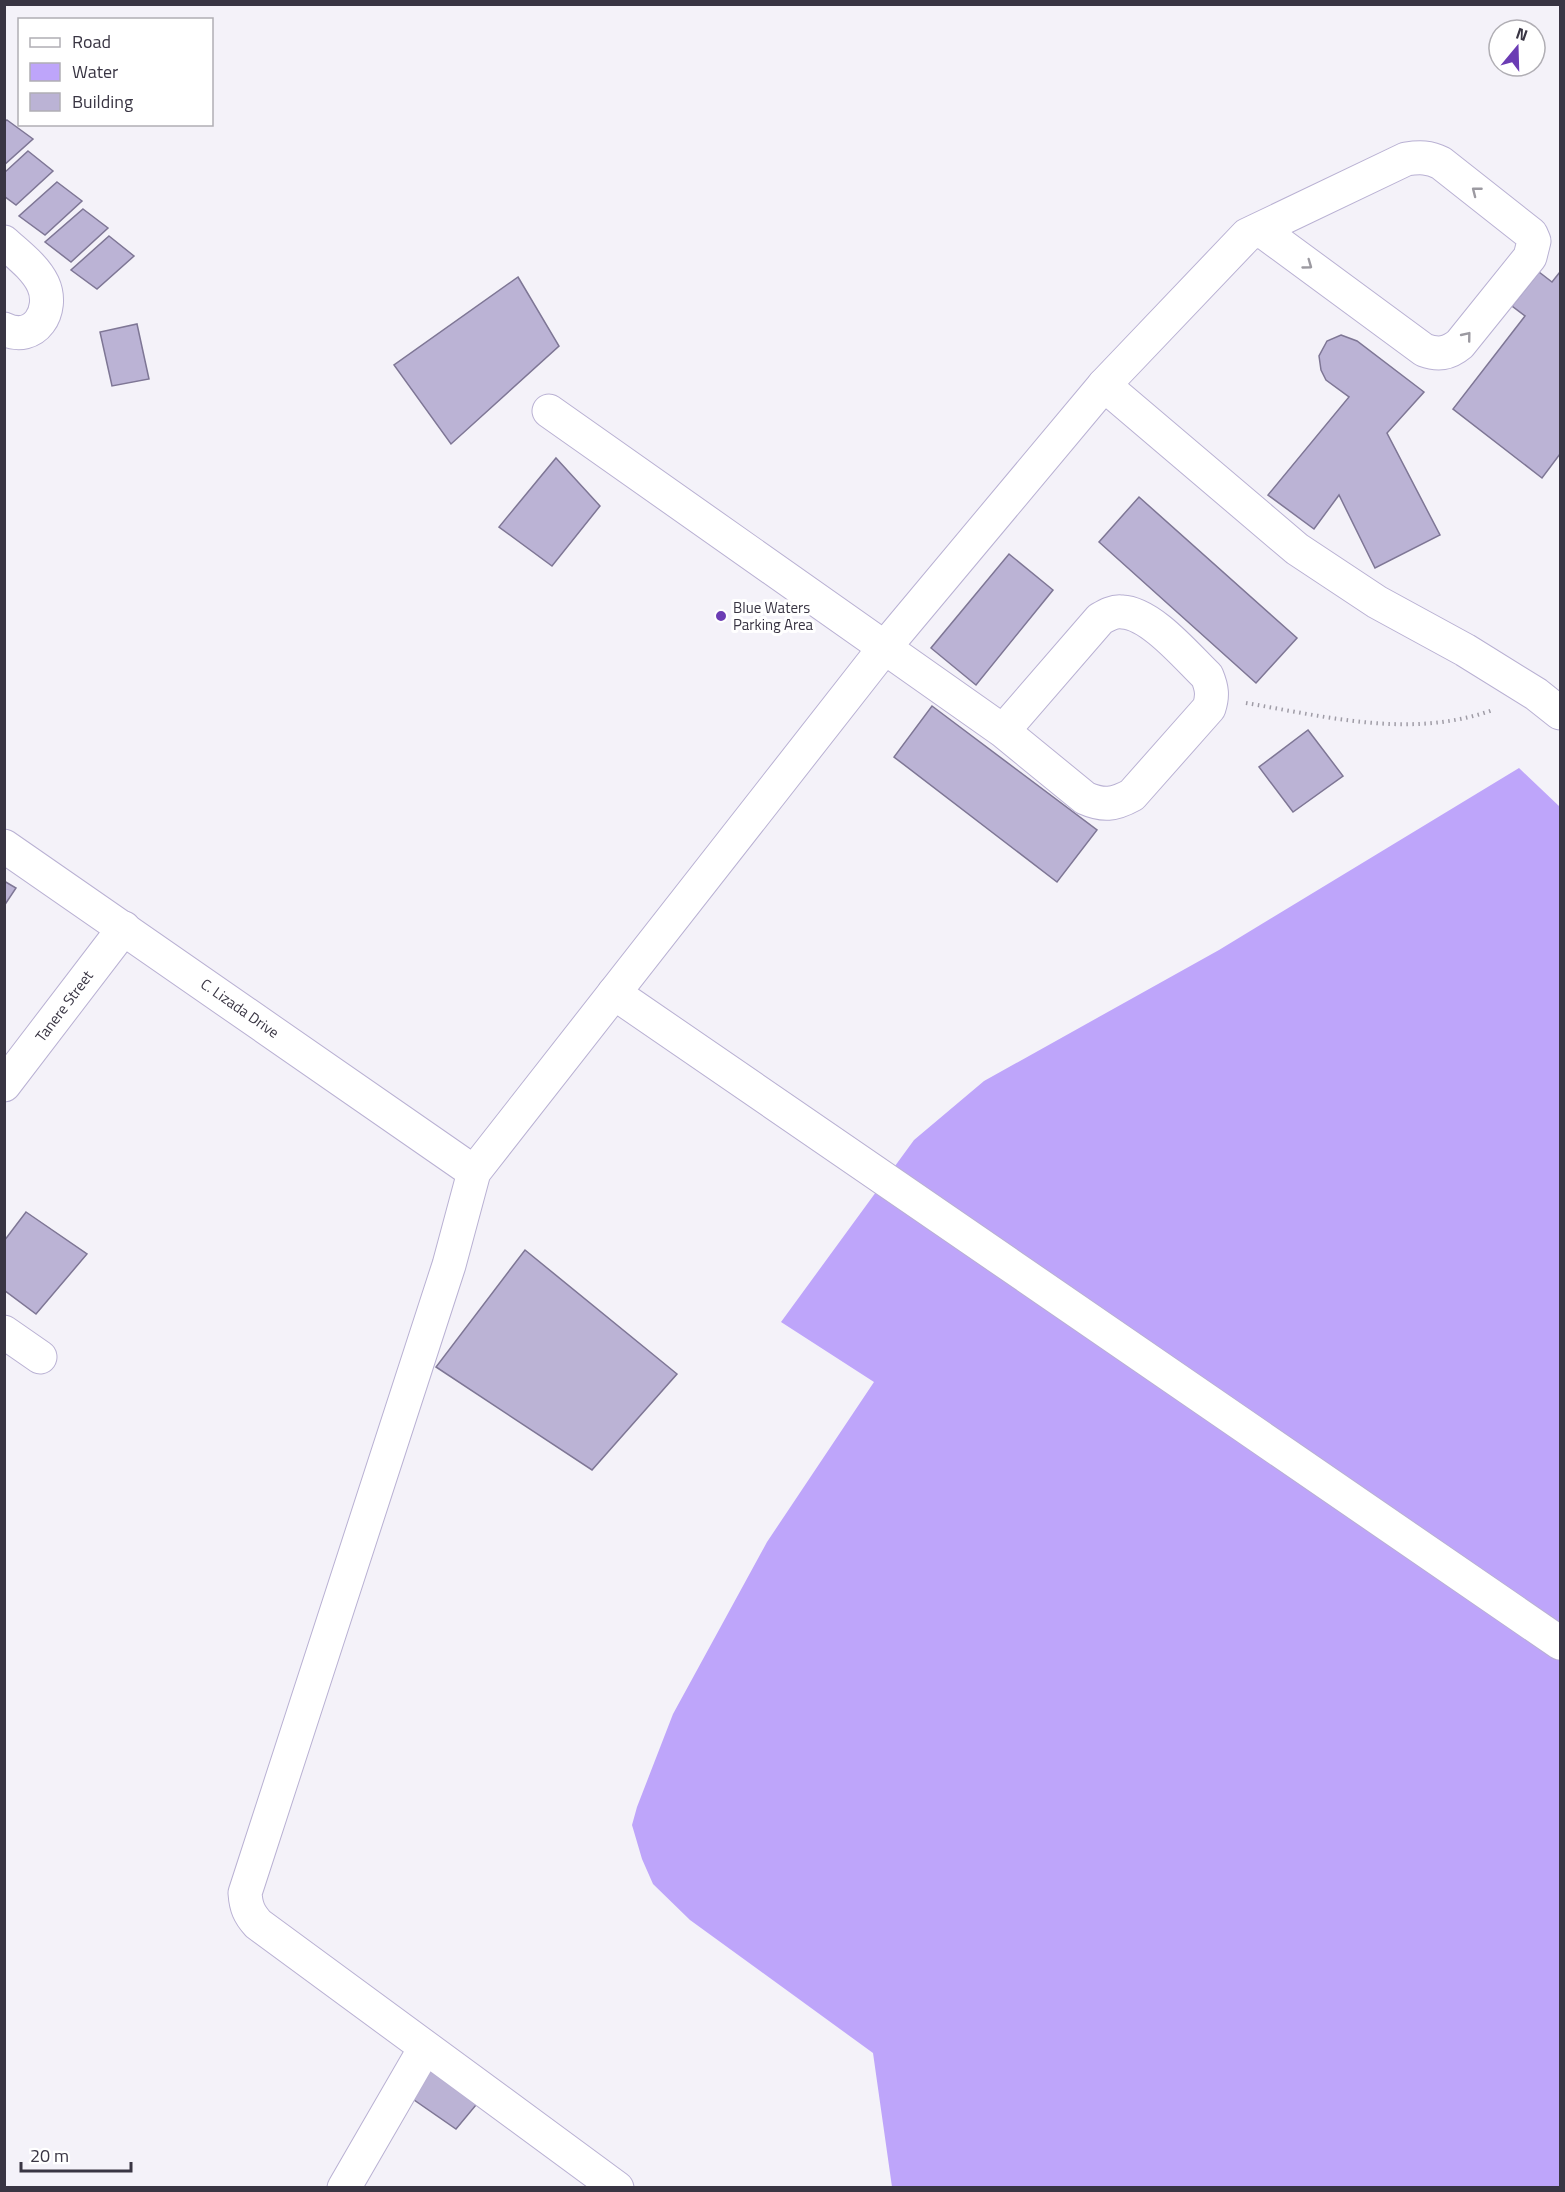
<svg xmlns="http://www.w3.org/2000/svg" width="1565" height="2192" viewBox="0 0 1565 2192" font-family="'Titillium Web',sans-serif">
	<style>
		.water { fill: #bea5fa }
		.building { fill: #bbb3d5; stroke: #7e7695; stroke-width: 1.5 }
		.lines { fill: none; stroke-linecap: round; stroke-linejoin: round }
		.minor-casing { stroke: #b9b1d3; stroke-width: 35 }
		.path { stroke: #9f9ca6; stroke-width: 4; stroke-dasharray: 1.5 4.5; stroke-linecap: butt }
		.minor { stroke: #fff; stroke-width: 33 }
		.oneway { stroke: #9c9aa1 }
		.poi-dot { fill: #6b3cb4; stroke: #fff; stroke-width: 2 }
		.labels { text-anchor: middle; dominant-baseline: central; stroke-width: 6; stroke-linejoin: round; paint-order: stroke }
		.poi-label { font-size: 15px; fill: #393543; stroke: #fff; text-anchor: start }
		.street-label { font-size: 15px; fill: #393543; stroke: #fff }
	</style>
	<rect width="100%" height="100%" fill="#f4f2f9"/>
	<polygon class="water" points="1519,768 1560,807 1560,2187 892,2187 873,2053 690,1920 653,1884 642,1859 632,1825 637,1807 673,1714 767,1542 874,1382 781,1322 914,1140 984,1081 1219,950"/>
	<g class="building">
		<polygon points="7,120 33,139 4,165 4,122"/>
		<polygon points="28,151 53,171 16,205 4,196 4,173"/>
		<polygon points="57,182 82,201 45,235 19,216"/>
		<polygon points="83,209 108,228 71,262 45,242"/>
		<polygon points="109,236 134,256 97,289 71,270"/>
		<polygon points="1539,272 1552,282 1560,272 1560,454 1542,478 1453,409 1525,316 1512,306"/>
		<polygon points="518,277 559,346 451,444 394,365"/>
		<polygon points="137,324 149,379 112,386 100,332"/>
		<polygon points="1341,335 1357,341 1424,392 1387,433 1440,535 1375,568 1339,495 1314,529 1268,495 1349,397 1326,380 1321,370 1319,356 1327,341"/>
		<polygon points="556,458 600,506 552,566 499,527"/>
		<polygon points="1139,497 1297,638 1256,683 1099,542"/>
		<polygon points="1009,554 1053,590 976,685 931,648"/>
		<polygon points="932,706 1097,830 1057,882 894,757"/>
		<polygon points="1308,730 1343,776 1293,812 1259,767"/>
		<polygon points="4,881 16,888 4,906"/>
		<polygon points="26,1212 87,1254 36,1314 4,1290 4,1241"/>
		<polygon points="525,1250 677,1374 592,1470 436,1367"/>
		<polygon points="431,2052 486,2093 456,2129 407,2095"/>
	</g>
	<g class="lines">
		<g class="minor-casing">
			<g id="minor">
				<path d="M 4,242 C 17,254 35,267 43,284 C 55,310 35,344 4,329"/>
				<polyline points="1104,385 1297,549 1377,602 1465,650 1536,694 1560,713"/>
				<path d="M 549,411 L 1003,731 L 1085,798 C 1103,806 1114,805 1132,795 L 1209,708 C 1213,696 1212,688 1207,676 C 1187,657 1151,613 1122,612 C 1114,611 1107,615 1100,619 L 1003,731"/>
				<polyline points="4,846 474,1172"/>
				<polyline points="614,993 1560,1643"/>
				<polyline points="4,1085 124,928"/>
				<polyline points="4,1332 40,1357"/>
				<polyline points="344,2188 425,2048"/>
				<path d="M 617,2188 L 258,1924 C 249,1914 246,1907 245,1893 L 449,1265 L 474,1172 L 885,647 L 1104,385 L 1247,235 L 1406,159 C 1420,157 1429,157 1441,163 L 1531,234 L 1534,241 L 1530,257 L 1460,344 C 1448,354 1438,355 1424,350 L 1261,230"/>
			</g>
		</g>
		<path class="path" d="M 1246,703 C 1328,717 1411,739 1493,710"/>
		<use href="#minor" class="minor"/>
	</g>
	<defs><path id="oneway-chevron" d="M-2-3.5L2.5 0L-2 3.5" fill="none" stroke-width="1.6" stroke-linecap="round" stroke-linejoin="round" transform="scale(1.5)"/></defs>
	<g class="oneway">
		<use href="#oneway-chevron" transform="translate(1476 191) rotate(-142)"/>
		<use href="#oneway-chevron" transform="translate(1308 265) rotate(36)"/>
		<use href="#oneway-chevron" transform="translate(1467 336) rotate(-51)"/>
	</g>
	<circle class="poi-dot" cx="721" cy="616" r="6"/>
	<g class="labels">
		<g class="poi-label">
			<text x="733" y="607">Blue Waters<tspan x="733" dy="17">Parking Area</tspan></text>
		</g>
		<g class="street-label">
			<text transform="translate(64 1006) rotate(-53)">Tanere Street</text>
			<text transform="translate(240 1008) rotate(35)">C. Lizada Drive</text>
		</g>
	</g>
	<rect width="1565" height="2192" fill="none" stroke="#393543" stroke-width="12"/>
	<rect x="18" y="18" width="195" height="108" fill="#ffffff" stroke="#b0aeb4" stroke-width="1.5"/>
	<rect x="30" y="38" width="30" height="9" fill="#ffffff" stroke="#b0aeb4" stroke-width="1.5"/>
	<text x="72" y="48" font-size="18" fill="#393543">Road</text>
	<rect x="30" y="63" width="30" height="18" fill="#bea5fa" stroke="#b0aeb4" stroke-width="1.5"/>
	<text x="72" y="78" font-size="18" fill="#393543">Water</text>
	<rect x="30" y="93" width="30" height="18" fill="#bbb3d5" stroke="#b0aeb4" stroke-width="1.5"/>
	<text x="72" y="108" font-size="18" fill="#393543">Building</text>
	<g transform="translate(1517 48) rotate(19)"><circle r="28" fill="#ffffff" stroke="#b0aeb4" stroke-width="1.5"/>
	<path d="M0-4.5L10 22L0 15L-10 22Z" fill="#6b3cb4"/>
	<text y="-9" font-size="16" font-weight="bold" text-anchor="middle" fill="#393543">N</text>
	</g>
	<path d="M21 2162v9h110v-9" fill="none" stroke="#393543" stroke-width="3"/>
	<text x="30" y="2162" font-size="18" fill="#393543" stroke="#ffffff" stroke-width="4.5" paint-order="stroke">20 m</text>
</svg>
